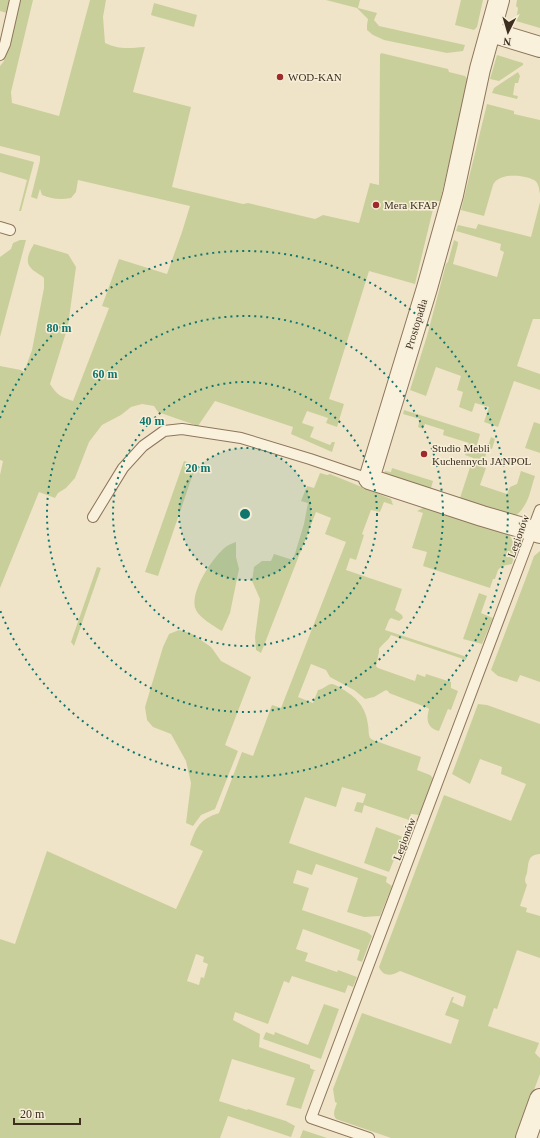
<svg xmlns="http://www.w3.org/2000/svg" width="540" height="1138" viewBox="0 0 540 1138" font-family="'Times New Roman',serif">
	<style>
		.green { fill: #c9cf9b; fill-rule: evenodd }
		.lines { fill: none; stroke-linecap: round; stroke-linejoin: round }
		.service-casing { stroke: #8d765c; stroke-width: 12 }
		.minor-casing { stroke: #8d765c; stroke-width: 22 }
		.service { stroke: #faf1dc; stroke-width: 10 }
		.minor { stroke: #faf1dc; stroke-width: 20 }
		.ring { fill: none; stroke: #0f766e; stroke-width: 2; stroke-dasharray: 2 4 }
		.poi-dot { fill: #9e2a2b; stroke: #f7eed8; stroke-width: 1.5 }
		.labels { text-anchor: middle; dominant-baseline: central; stroke-width: 3; stroke-linejoin: round; paint-order: stroke }
		.poi-label { font-size: 11px; fill: #3d2e20; stroke: #f7eed8; text-anchor: start }
		.street-label { font-size: 11px; fill: #3d2e20; stroke: #f7eed8 }
		.centre { fill: #0f766e; stroke: #f7eed8; stroke-width: 2 }
		.ring-label { font-size: 12px; text-anchor: middle; font-weight: bold; fill: #0f766e; stroke: #f7eed8; stroke-width: 3; stroke-linejoin: round; paint-order: stroke }
	</style>
	<rect width="100%" height="100%" fill="#f0e4c8"/>
	<g class="green">
		<polygon points="0,0 11,0 7,13 0,11"/>
		<path d="M 19,0 L 33,0 L 11,92 L 12,103 L 59,116 L 90,0 L 106,0 L 103,17 L 105,43 C 120,50 129,48 145,47 L 133,92 L 191,107 L 172,187 L 243,204 L 248,203 L 315,219 L 323,215 L 359,223 L 370,183 L 379,185 L 380,55 L 381,53 L 448,69 L 449,72 L 465,76 L 469,81 L 440,201 L 435,201 L 415,284 L 369,271 L 329,399 L 344,404 L 337,427 L 326,423 L 328,418 L 307,411 L 302,423 L 314,427 L 310,437 L 330,445 L 332,442 L 335,442 L 332,452 L 291,434 L 293,427 L 215,401 L 198,426 L 158,412 L 154,406 L 142,404 L 131,407 L 121,415 L 102,425 L 89,442 L 75,478 L 66,488 L 58,493 L 55,498 L 39,492 L 0,588 L 0,475 L 3,461 L 0,460 L 0,366 L 21,370 L 24,372 L 32,350 L 44,288 L 44,278 C 40,274 34,272 31,268 C 24,261 30,251 34,244 L 68,254 L 76,267 L 68,326 L 50,384 C 57,395 61,397 73,401 L 109,308 L 102,306 L 119,259 L 167,274 L 182,232 L 190,206 L 78,180 L 76,192 L 71,198 C 60,200 52,199 42,195 L 40,189 L 37,199 L 31,197 L 40,161 L 40,156 L 0,146 L 0,66 L 4,61 Z"/>
		<polygon points="326,0 360,0 358,8 377,13 374,20 379,26 465,45 463,51 447,53 384,40 373,35 367,30 367,25 368,19 357,8"/>
		<polygon points="461,0 483,0 477,27 474,30 455,25"/>
		<polygon points="517,0 540,0 540,28 516,21 518,8 516,6"/>
		<polygon points="154,3 197,15 194,27 154,16 151,15"/>
		<polygon points="497,55 523,63 523,65 499,81 490,79"/>
		<polygon points="518,72 520,76 518,83 515,83 513,95 518,96 517,99 492,93 494,88"/>
		<path d="M 487,104 L 514,111 L 514,114 L 540,120 L 540,194 C 539,189 539,183 534,180 C 523,174 498,173 493,185 L 484,216 L 461,210 Z"/>
		<polygon points="0,153 34,162 21,211 19,211 27,180 0,172"/>
		<polygon points="540,202 540,319 533,319 517,366 540,374 540,390 514,381 498,427 484,422 489,407 475,403 472,412 459,407 463,392 457,390 461,376 436,367 426,396 410,390 427,336 446,264 448,262 454,240 458,242 458,244 453,264 497,277 504,252 500,250 501,244 456,231 458,225 476,229 478,224 531,237"/>
		<polygon points="20,240 26,240 0,337 0,257 11,249 13,243"/>
		<path d="M 404,410 L 480,434 L 477,445 L 481,446 L 489,443 L 491,437 L 495,439 L 492,449 L 488,448 L 482,467 L 486,468 L 480,485 L 507,494 L 510,487 L 517,484 L 521,471 L 535,476 C 529,494 529,506 513,518 L 458,504 L 473,458 L 465,455 L 469,443 L 443,435 L 444,430 L 425,424 L 423,429 L 418,427 L 420,419 L 403,414 Z"/>
		<polygon points="534,422 540,424 540,453 525,448"/>
		<polygon points="184,461 196,465 158,576 145,572"/>
		<polygon points="392,468 433,481 429,495 384,474 385,471 391,472"/>
		<path d="M 320,473 L 327,475 L 330,474 L 391,499 L 393,505 L 384,502 L 380,512 L 371,510 L 362,534 L 364,535 L 356,560 L 350,558 L 346,570 L 402,589 L 395,610 L 402,615 L 403,618 L 399,621 L 391,618 L 389,620 L 385,630 L 467,657 L 466,660 L 391,635 C 388,641 383,643 379,649 L 379,652 L 376,666 L 378,668 L 415,681 L 417,674 L 425,677 L 426,674 L 451,682 L 451,688 L 458,691 L 451,710 L 448,709 L 439,731 C 427,728 426,720 429,709 L 428,708 L 389,693 L 389,692 L 386,690 L 374,697 L 365,699 L 354,690 L 330,677 L 326,670 L 311,664 L 298,697 L 313,703 L 318,690 C 324,689 327,684 332,684 C 337,685 343,689 347,692 C 359,700 366,709 368,725 C 369,729 368,733 370,738 L 373,740 L 421,757 L 417,770 L 430,775 L 433,778 L 419,815 L 411,814 L 409,820 L 364,805 L 362,813 L 354,811 L 357,802 L 363,803 L 366,794 L 342,787 L 336,807 L 305,797 L 289,843 L 387,877 L 386,882 L 392,886 L 380,916 L 364,917 L 347,912 L 358,878 L 316,864 L 312,875 L 297,870 L 293,883 L 309,888 L 302,910 L 367,932 L 372,936 L 362,962 L 357,960 L 360,950 L 303,929 L 296,949 L 308,953 L 305,961 L 337,972 L 338,970 L 357,977 L 353,987 L 348,985 L 345,993 L 292,976 L 289,983 L 284,981 L 268,1024 L 235,1012 L 233,1020 L 260,1034 L 259,1047 L 310,1065 L 310,1068 L 316,1071 L 314,1071 L 301,1109 L 286,1105 L 295,1078 L 232,1059 L 219,1101 L 247,1110 L 248,1109 L 286,1121 L 295,1126 L 291,1137 L 228,1116 L 220,1138 L 0,1138 L 0,939 L 15,944 L 47,851 L 176,909 L 203,851 L 190,845 C 196,827 200,819 219,813 L 242,752 L 253,756 L 272,705 L 281,708 L 346,542 L 325,534 L 331,518 L 316,512 L 261,653 L 256,650 L 255,637 L 260,599 L 252,581 L 254,567 L 262,561 L 271,561 L 274,554 L 293,560 L 304,524 L 308,503 L 301,501 L 307,486 L 314,488 ZM 196,954 L 204,957 L 203,962 L 208,964 L 204,978 L 201,977 L 199,985 L 187,981 Z"/>
		<path d="M 425,507 L 508,533 C 516,545 516,550 512,564 L 502,566 L 498,570 L 495,579 L 493,579 L 490,588 L 423,566 L 427,552 L 412,548 L 423,513 L 417,511 Z"/>
		<path d="M 236,542 L 236,557 L 239,569 L 230,613 L 222,631 C 215,627 199,617 196,610 C 188,593 214,555 227,546 C 230,544 233,543 236,542 Z"/>
		<polygon points="540,551 540,682 520,675 517,682 498,676 491,670 529,570 534,556"/>
		<polygon points="97,567 101,568 74,646 71,642"/>
		<polygon points="479,593 487,596 481,613 493,618 482,644 463,639"/>
		<polygon points="179,630 192,634 211,647 221,661 251,677 225,745 238,751 215,809 201,815 193,826 186,823 191,783 186,761 171,734 153,727 147,720 145,707 163,647 169,634"/>
		<path d="M 478,704 L 487,705 L 540,724 L 540,854 C 527,855 529,863 527,873 C 525,878 524,881 527,885 L 520,906 L 527,908 L 526,912 L 540,916 L 540,958 L 517,950 L 497,1009 L 494,1008 L 488,1026 L 539,1043 L 535,1053 L 540,1058 L 540,1074 L 516,1138 L 391,1138 L 336,1119 C 332,1114 335,1109 337,1103 L 335,1102 L 333,1089 L 362,1013 L 451,1044 L 459,1020 L 445,1015 L 452,997 L 454,997 L 452,1002 L 463,1007 L 466,996 L 400,971 C 392,976 383,977 379,967 L 444,795 L 511,821 L 526,784 L 501,774 L 502,767 L 480,759 L 470,784 L 452,774 Z"/>
		<polygon points="376,827 403,837 389,872 364,863"/>
		<polygon points="324,1004 339,1009 321,1059 263,1039 266,1032 274,1035 275,1032 308,1045"/>
		<polygon points="303,1130 327,1138 300,1138"/>
	</g>
	<g class="lines">
		<g class="service-casing">
			<g id="service">
				<polyline points="0,55 5,44 15,0"/>
				<polyline points="0,227 10,230"/>
				<polyline points="93,517 123,468 143,446 164,431 182,429 241,438 310,459 369,479"/>
				<polyline points="369,1138 311,1118 540,510"/>
			</g>
		</g>
		<g class="minor-casing">
			<g id="minor">
				<polyline points="499,0 480,69 453,195 427,288 369,479 482,516 540,533"/>
				<polyline points="491,32 540,47"/>
				<polyline points="526,1138 540,1099"/>
			</g>
		</g>
		<use href="#service" class="service"/>
		<use href="#minor" class="minor"/>
	</g>
	<circle cx="245" cy="514" r="66" fill="#0f766e" fill-opacity=".12"/>
	<g class="ring">
		<circle cx="245" cy="514" r="66"/>
		<circle cx="245" cy="514" r="132"/>
		<circle cx="245" cy="514" r="198"/>
		<path d="M0 418A263 263 0 1 1 0 610"/>
	</g>
	<g class="poi-dot">
		<circle cx="280" cy="77" r="4"/>
		<circle cx="376" cy="205" r="4"/>
		<circle cx="424" cy="454" r="4"/>
	</g>
	<g class="labels">
		<g class="poi-label">
			<text x="288" y="77">WOD-KAN</text>
			<text x="384" y="205">Mera KFAP</text>
			<text x="432" y="448">Studio Mebli<tspan x="432" dy="13">Kuchennych JANPOL</tspan></text>
		</g>
		<g class="street-label">
			<text transform="translate(416 324) rotate(-73)">Prostopadła</text>
			<text transform="translate(518 536) rotate(-70)">Legionów</text>
			<text transform="translate(404 839) rotate(-69)">Legionów</text>
		</g>
	</g>
	<circle cx="245" cy="514" r="6" class="centre"/>
	<g class="ring-label">
		<text x="59" y="332">80 m</text>
		<text x="105" y="378">60 m</text>
		<text x="152" y="425">40 m</text>
		<text x="198" y="472">20 m</text>
	</g>
	<g transform="translate(508 32) rotate(185)" stroke="#f7eed8" stroke-width="3" paint-order="stroke">
	<path d="M0-3L7 15L0 10L-7 15Z" fill="#3d2e20"/>
	<text y="-6" font-size="11" font-weight="bold" text-anchor="middle" fill="#3d2e20">N</text>
	</g>
	<path d="M14 1118v6h66v-6" fill="none" stroke="#3d2e20" stroke-width="2"/>
	<text x="20" y="1118" font-size="12" fill="#3d2e20" stroke="#f7eed8" stroke-width="3" paint-order="stroke">20 m</text>
</svg>
